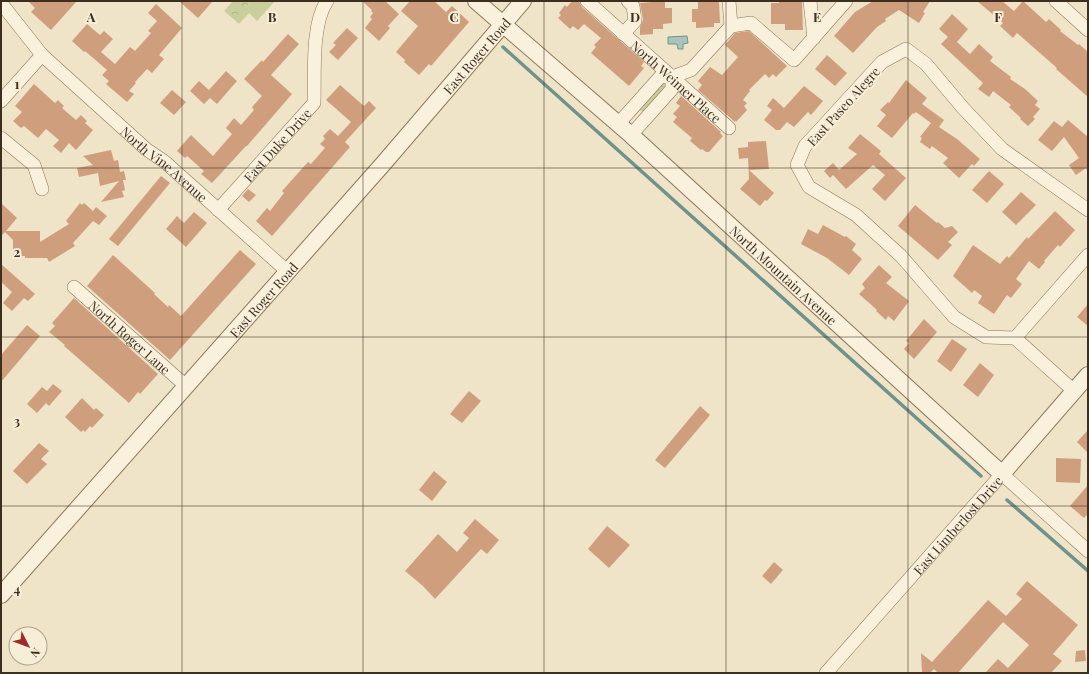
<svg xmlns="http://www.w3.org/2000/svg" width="1089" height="674" viewBox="0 0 1089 674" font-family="'Playfair Display',serif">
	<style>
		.grass { fill: url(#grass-dots) }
		.forest { fill: url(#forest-crowns) }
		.garden { fill: #c9cf9b }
		.water { fill: #a9c4bc; stroke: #6f938a }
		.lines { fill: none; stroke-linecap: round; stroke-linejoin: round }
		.stream { stroke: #6f938a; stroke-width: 3.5 }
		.building { fill: #cf9f7d }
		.minor-casing { stroke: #8d765c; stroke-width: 14 }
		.tertiary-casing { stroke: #8d765c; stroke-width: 18 }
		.minor { stroke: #faf1dc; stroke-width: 13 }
		.tertiary { stroke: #faf1dc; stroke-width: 16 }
		.grid { fill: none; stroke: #3d2e20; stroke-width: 1; stroke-opacity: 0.55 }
		.labels { text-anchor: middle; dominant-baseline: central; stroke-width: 4; stroke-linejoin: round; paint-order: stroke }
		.street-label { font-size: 13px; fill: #3d2e20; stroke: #f7eed8 }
		.grid-label { font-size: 13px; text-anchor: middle; font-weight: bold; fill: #3d2e20; stroke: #f7eed8; stroke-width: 4; stroke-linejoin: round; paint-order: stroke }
	</style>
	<defs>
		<pattern id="grass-dots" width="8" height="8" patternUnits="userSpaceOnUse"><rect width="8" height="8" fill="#c9cf9b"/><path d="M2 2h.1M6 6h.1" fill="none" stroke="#aeb285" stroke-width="1.8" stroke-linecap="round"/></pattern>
		<pattern id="forest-crowns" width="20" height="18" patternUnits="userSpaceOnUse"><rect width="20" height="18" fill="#c9cf9b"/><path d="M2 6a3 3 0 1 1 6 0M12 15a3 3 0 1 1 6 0" fill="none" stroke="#aeb285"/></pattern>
	</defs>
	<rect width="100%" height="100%" fill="#f0e4c8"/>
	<polygon class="grass" points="661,82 667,82 667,86 644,112 641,111 638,109"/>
	<polygon class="forest" points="233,1 251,1 246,7 251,11 239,24 224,11"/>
	<polygon class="garden" points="251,1 275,1 257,21 249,13 250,11 246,7"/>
	<polygon class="water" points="687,36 688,43 683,44 683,49 678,49 677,44 668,44 668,37"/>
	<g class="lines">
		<g class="stream">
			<polyline points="503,47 981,476"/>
			<polyline points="1007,500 1088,571"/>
		</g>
	</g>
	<g class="building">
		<polygon points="28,1 77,1 51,30 31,12 35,8"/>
		<polygon points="179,1 213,1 198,18"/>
		<polygon points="362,1 385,1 399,14 388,26 390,28 379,41 365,28 372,19 370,17 373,13 371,11 372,10"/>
		<polygon points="410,1 434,1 446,12 452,6 469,22 431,66 429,64 419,75 404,62 405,60 396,52 418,26 401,11"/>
		<polygon points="572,1 579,1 582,7 644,62 641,66 644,68 629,86 591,53 596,47 594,45 601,38 584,24 578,30 573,26 570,29 558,18 561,15 559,13 565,5 567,7"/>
		<polygon points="665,1 665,8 672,8 672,23 663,24 663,29 653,29 653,34 640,35 640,27 643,20 640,3"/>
		<polygon points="698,1 719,1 720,23 714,23 714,27 696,28 696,22 692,22 692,9 698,9"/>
		<polygon points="779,1 802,1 803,30 785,30 785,24 771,24 771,3 779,3"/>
		<polygon points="873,1 930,1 923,12 925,13 919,23 899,10 885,19 886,21 877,27 853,53 834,36 855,12"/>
		<polygon points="977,1 1002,1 1014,11 1023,1 1046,22 1049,19 1061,30 1060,31 1078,45 1079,44 1088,52 1088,97 1056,69 1057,68 1017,33 1013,38 1000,26 1003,23"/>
		<polygon points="156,4 182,28 159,55 164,59 152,73 147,69 135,82 136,83 129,91 134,94 127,102 106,84 109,81 102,75 107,70 85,51 84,52 72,41 87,24 100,35 104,31 113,39 101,52 115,64 130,47 135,51 151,33 148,31 157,21 148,13"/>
		<polygon points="952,14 968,29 957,42 970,54 979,44 993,57 990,61 1011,77 1010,79 1025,89 1038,101 1035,105 1040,109 1033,117 1035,119 1028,126 1020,119 1021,118 1009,107 1011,105 993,91 989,97 978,89 983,83 941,44 948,37 939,29"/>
		<polygon points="347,28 358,38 338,60 329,52 336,45 333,43"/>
		<polygon points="749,31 787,66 776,77 773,74 769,78 765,74 749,90 750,91 743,100 747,103 744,106 747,110 736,122 736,120 735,122 698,90 702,85 698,81 710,67 722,75 738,57 725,45 735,33"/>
		<polygon points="288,34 299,44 271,75 292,94 247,146 246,146 212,183 201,174 204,171 187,156 185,158 177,151 191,135 213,156 232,134 226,128 234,118 241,125 254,110 252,107 262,96 244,79 262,60 263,62"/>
		<polygon points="827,55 847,73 835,86 815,69"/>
		<polygon points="226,71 237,81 217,104 210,98 204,104 190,91 199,81 209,90"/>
		<polygon points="906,80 927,98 922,104 944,120 939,127 957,139 980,159 974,166 972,164 959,178 943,163 948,158 932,146 930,149 920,142 922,138 920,137 931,123 916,112 914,114 913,113 892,138 877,126 886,115 880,110 888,102 889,103"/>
		<polygon points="34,84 55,103 58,100 64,106 62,108 76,120 81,115 87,121 85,123 93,130 76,150 69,143 61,153 53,146 59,140 46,129 38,138 24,126 21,128 13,121 22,112 15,106"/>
		<polygon points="340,85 364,106 369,101 376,108 345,142 350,147 272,236 256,221 267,208 270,211 284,193 282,191 308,162 311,164 325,148 320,144 325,139 323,136 330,129 338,136 351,122 326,100"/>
		<polygon points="804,86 823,101 811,115 808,112 794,127 787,122 780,130 776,130 764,120 772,110 767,106 773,98 784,108"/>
		<polygon points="172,90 186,102 174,115 160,103"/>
		<polygon points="681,96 721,132 720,133 723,136 709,152 706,152 702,149 701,150 690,141 692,138 673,122 677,117 673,114 680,106 676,103"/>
		<polygon points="1068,120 1088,137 1088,171 1086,168 1076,175 1069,165 1079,158 1064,137 1052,151 1038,140 1054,121 1062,127"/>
		<polygon points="860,134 881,151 879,154 906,178 885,201 872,189 885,175 873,165 846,189 833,175 830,178 824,171 833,163 839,170 857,154 848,148"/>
		<polygon points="766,141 769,169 749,170 774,193 767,201 765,200 760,206 740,189 749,179 748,158 739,159 738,148 748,147 748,142"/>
		<polygon points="111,150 114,161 118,160 120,172 124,171 126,180 123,180 125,190 122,191 124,197 101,202 119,181 100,186 98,173 79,177 77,168 93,165 83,156"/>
		<polygon points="989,171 1004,184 987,203 972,190"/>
		<polygon points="161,176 170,183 118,246 109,239"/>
		<polygon points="248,189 256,195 249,202 242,196"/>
		<polygon points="1021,192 1036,205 1016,225 1002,212"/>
		<polygon points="1,203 17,218 6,231 40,231 40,242 69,224 66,221 80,203 82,205 84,203 93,211 96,207 107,216 99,225 93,221 73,243 75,246 49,262 47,258 25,258 25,256 13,256 13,240 5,232 1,236"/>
		<polygon points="915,205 937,223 938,222 945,228 952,226 958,232 948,242 952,245 938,260 898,226"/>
		<polygon points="1055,211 1075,230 1060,247 1058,245 1044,261 1045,262 1039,269 1029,261 1016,279 1022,284 1011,298 1007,295 994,314 978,303 982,296 974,290 972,293 953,276 973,245 1000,264 1007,256 1009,258 1027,237 1028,239"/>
		<polygon points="194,212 207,223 186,247 166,229 177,216 184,223"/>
		<polygon points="823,225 845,237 846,236 856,244 852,250 862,259 849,275 827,258 801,244 808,229 818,234"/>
		<polygon points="240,250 256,264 170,360 87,286 113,255 155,293 154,294 168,307 169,305 181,316"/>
		<polygon points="1,264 35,294 28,301 24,298 12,311 3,303 12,292 1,282"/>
		<polygon points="879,265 892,277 886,283 909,301 894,321 888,316 886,320 876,311 877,310 859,294 865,288 862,284"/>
		<polygon points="74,298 158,374 140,394 138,392 129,403 71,352 64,346 65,345 49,332 55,326 52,323"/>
		<polygon points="1088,304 1088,326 1077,317"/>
		<polygon points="924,319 937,332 914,359 904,349 909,343 906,341"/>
		<polygon points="27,325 40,336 1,382 1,355"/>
		<polygon points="952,339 967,349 951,372 937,361"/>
		<polygon points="980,363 994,375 978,397 963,385"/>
		<polygon points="53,384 62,391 49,406 46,403 37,413 27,404 42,387 47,391"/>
		<polygon points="469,391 481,401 462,423 450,414"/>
		<polygon points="82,398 94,410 96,408 104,415 92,428 90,426 85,432 83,430 81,432 65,417"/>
		<polygon points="700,406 710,415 665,468 655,460"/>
		<polygon points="1088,430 1088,453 1077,442"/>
		<polygon points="39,443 49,451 41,459 47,464 27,484 13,471"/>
		<polygon points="1056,458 1081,459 1080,483 1056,482"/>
		<polygon points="434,471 447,482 432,501 419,490"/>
		<polygon points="1088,485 1088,514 1084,518 1070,506"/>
		<polygon points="475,519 499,540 487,554 481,549 435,599 423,586 405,571 438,534 457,552 469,538 463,533"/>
		<polygon points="607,526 630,545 609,568 588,549"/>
		<polygon points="774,562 783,570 771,584 762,576"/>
		<polygon points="1027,581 1078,625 1053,654 1062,661 1051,673 985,673 998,659 1008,668 1029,645 1003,622 958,673 938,673 934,669 930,673 922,673 921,653 932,662 988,600 1006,616 1022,599 1016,594"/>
		<polygon points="1085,650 1086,661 1075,662 1076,651"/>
	</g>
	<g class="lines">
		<g class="minor-casing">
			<g id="minor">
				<path id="s1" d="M 587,1 L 729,128"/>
				<polyline points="729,1 731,26"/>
				<polyline points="810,1 814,38"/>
				<polyline points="1056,1 1088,30"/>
				<path id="s2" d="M 1,3 L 42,55 L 146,149 L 165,162 L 288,272"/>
				<polyline points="623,34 635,21 633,6 628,1"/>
				<polyline points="1,101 42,55"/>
				<polyline points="618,124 661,76 672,77 691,70 731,26 751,23 794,60 846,1"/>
				<polyline points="631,135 672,89 672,77"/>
				<polyline points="1,138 34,165 42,189"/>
				<path id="s3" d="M 218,210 L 314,103 C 315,75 311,24 327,1"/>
				<polyline points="1088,210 1002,149 963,108 926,64 906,49 882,62 805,146 797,165 809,187 856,215 901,256 954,317 986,337 1015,338 1088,255"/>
				<path id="s4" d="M 74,287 L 186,386"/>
				<polyline points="1015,338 1074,391"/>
				<path id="s5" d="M 826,673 L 1002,474 L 1088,551"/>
			</g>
		</g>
		<g class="tertiary-casing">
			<g id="tertiary">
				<path id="s6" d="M 476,1 L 631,135 L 1002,474 L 1088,375"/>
				<path id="s7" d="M 1,595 L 383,164 L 523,1"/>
			</g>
		</g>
		<use href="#minor" class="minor"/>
		<use href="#tertiary" class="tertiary"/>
	</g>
	<path class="grid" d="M 182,1 L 182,673M 363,1 L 363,673M 544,1 L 544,673M 726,1 L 726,673M 908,1 L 908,673M 1,168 L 1088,168M 1,337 L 1088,337M 1,506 L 1088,506"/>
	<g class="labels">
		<g class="street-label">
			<text stroke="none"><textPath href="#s7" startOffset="719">East Roger Road</textPath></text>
			<text stroke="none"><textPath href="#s1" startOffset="120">North Weimer Place</textPath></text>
			<text transform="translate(843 106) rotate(-48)">East Paseo Alegre</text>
			<text stroke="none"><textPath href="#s3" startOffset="88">East Duke Drive</textPath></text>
			<text stroke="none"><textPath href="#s2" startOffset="230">North Vine Avenue</textPath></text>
			<text stroke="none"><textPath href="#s6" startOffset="412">North Mountain Avenue</textPath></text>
			<text stroke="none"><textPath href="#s7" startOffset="395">East Roger Road</textPath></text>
			<text stroke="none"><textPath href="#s4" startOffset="75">North Roger Lane</textPath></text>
			<text stroke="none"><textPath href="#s5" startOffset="198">East Limberlost Drive</textPath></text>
		</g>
	</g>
	<g class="grid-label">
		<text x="91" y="22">A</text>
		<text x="272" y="22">B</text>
		<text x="454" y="22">C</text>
		<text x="635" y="22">D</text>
		<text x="817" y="22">E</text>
		<text x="998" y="22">F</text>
		<text x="17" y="89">1</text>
		<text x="17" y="257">2</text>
		<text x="17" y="426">3</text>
		<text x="17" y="594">4</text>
	</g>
	<rect width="1089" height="674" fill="none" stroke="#3d2e20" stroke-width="4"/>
	<g transform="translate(28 646) rotate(132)"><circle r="19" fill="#f7eed8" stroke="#ada18e"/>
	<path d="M0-3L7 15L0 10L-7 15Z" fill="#9e2a2b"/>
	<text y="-6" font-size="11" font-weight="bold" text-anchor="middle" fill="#3d2e20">N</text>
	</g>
</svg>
